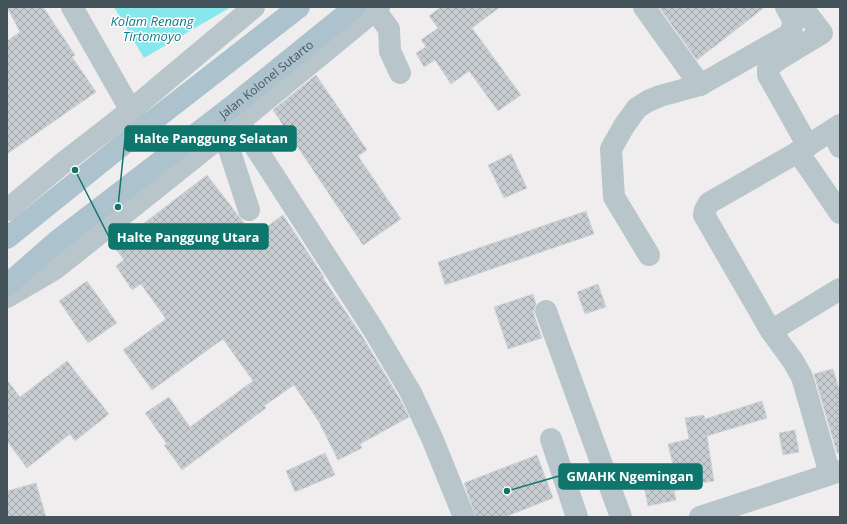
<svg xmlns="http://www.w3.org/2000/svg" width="847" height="524" viewBox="0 0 847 524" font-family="'Open Sans',sans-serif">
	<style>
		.water { fill: #86e8ed }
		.building { fill: url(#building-cross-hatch); stroke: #d1d5d9 }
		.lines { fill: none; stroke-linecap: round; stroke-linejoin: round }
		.minor { stroke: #b8c5cb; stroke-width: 22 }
		.major { stroke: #acc2cd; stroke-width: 22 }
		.labels { text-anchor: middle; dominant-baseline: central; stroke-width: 3; stroke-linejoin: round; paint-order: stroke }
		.street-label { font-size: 12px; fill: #45545b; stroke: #fff }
		.water-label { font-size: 13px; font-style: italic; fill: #0c7d84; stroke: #fff }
		.leader { fill: none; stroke: #0f766e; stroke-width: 1.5 }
		.callout-dot { fill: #0f766e; stroke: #fff; stroke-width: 1.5 }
		.callout { fill: #0f766e; stroke: #0f766e; stroke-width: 1.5 }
		.callout-label { font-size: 13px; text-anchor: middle; font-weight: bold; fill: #fff }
	</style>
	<defs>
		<pattern id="building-cross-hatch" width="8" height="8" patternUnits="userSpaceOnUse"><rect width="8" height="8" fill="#c7ccd0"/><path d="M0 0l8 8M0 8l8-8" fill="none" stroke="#a3a8ac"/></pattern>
	</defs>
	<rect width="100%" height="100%" fill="#f0edee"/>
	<polygon class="water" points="114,7 231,7 144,58"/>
	<g class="building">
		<polygon points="7,7 43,7 75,55 72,57 96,92 7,154 7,41 20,32"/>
		<polygon points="441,7 500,7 472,28 521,95 498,111 469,71 451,84 435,60 424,67 416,53 426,47 421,40 438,28 429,16"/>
		<polygon points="659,7 765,7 697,60"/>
		<polygon points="316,75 367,150 358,156 401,219 363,245 273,110"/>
		<polygon points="511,154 527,188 504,198 488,165"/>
		<polygon points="207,175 254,236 283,215 324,277 323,278 362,336 400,399 409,417 360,444 362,448 338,460 319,422 294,385 264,406 266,408 182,470 164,445 167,444 145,413 169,397 190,427 253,381 223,339 152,390 123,350 166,319 141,284 132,290 116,266 124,260 111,243 133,227 135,230"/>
		<polygon points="586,211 594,234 445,285 438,262"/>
		<polygon points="87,281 117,323 88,343 59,301"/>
		<polygon points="598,284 606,307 585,314 577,292"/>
		<polygon points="533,294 536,304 534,309 534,315 542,338 508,349 494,307"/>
		<polygon points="67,361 109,414 75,441 70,434 27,468 7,441 7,380 20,397"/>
		<polygon points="833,369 840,392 840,453 837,453 814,374"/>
		<polygon points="762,401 767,418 707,436 714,481 694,484 694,486 674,491 676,500 648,506 642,476 674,469 668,444 689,439 685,418 704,415 705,419"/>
		<polygon points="795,430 799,452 783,455 779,433"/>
		<polygon points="325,453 335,475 295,492 286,471"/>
		<polygon points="537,455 553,498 505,517 476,517 464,483"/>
		<polygon points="36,483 46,517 7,517 7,491"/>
	</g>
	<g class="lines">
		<g class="minor">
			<polyline points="72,7 138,123"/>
			<polyline points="644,7 700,85"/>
			<polyline points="802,7 822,33 779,59 768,68 768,75 808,146"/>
			<polyline points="375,10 389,29 390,51 400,73"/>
			<polyline points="230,108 373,329 411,393 432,438 464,517"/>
			<polyline points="216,123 230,152 249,210"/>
			<polyline points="832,131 840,147"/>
			<polyline points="798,152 840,125"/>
			<polyline points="7,210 63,163 130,111 254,7"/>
			<polyline points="649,255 614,197 611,149 624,126 637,108 648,101 660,96 700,85 790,34 794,21 786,7"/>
			<polyline points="7,297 55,269 239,122 379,7"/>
			<polyline points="546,311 621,517"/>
			<polyline points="771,331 840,289"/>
			<polyline points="551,439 577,517"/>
			<polyline points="830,474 802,377 793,361 771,331 704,215 705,210 709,203 798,152 840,213"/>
			<polyline points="700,517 840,471"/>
		</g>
		<g class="major">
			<polyline points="7,238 141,130 299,7"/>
			<path id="s1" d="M 7,285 L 56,242 L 230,108 L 355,7"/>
		</g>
	</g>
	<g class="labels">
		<g class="street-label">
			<text stroke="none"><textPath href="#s1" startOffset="331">Jalan Kolonel Sutarto</textPath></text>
		</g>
		<g class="water-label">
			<text x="152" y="21">Kolam Renang<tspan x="152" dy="15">Tirtomoyo</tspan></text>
		</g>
	</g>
	<path class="leader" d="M118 207L125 138M75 170L109 237M507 491L559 476"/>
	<g class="callout-dot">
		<circle cx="118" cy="207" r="4"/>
		<circle cx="75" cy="170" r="4"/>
		<circle cx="507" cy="491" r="4"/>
	</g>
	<g class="callout">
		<rect x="125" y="126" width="171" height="25" rx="4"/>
		<rect x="109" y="224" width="159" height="25" rx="4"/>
		<rect x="559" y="464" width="143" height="25" rx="4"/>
	</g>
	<g class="callout-label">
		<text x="211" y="143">Halte Panggung Selatan</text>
		<text x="188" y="242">Halte Panggung Utara</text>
		<text x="630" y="481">GMAHK Ngemingan</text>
	</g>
	<rect width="847" height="524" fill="none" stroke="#45545b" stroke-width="16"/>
</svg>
